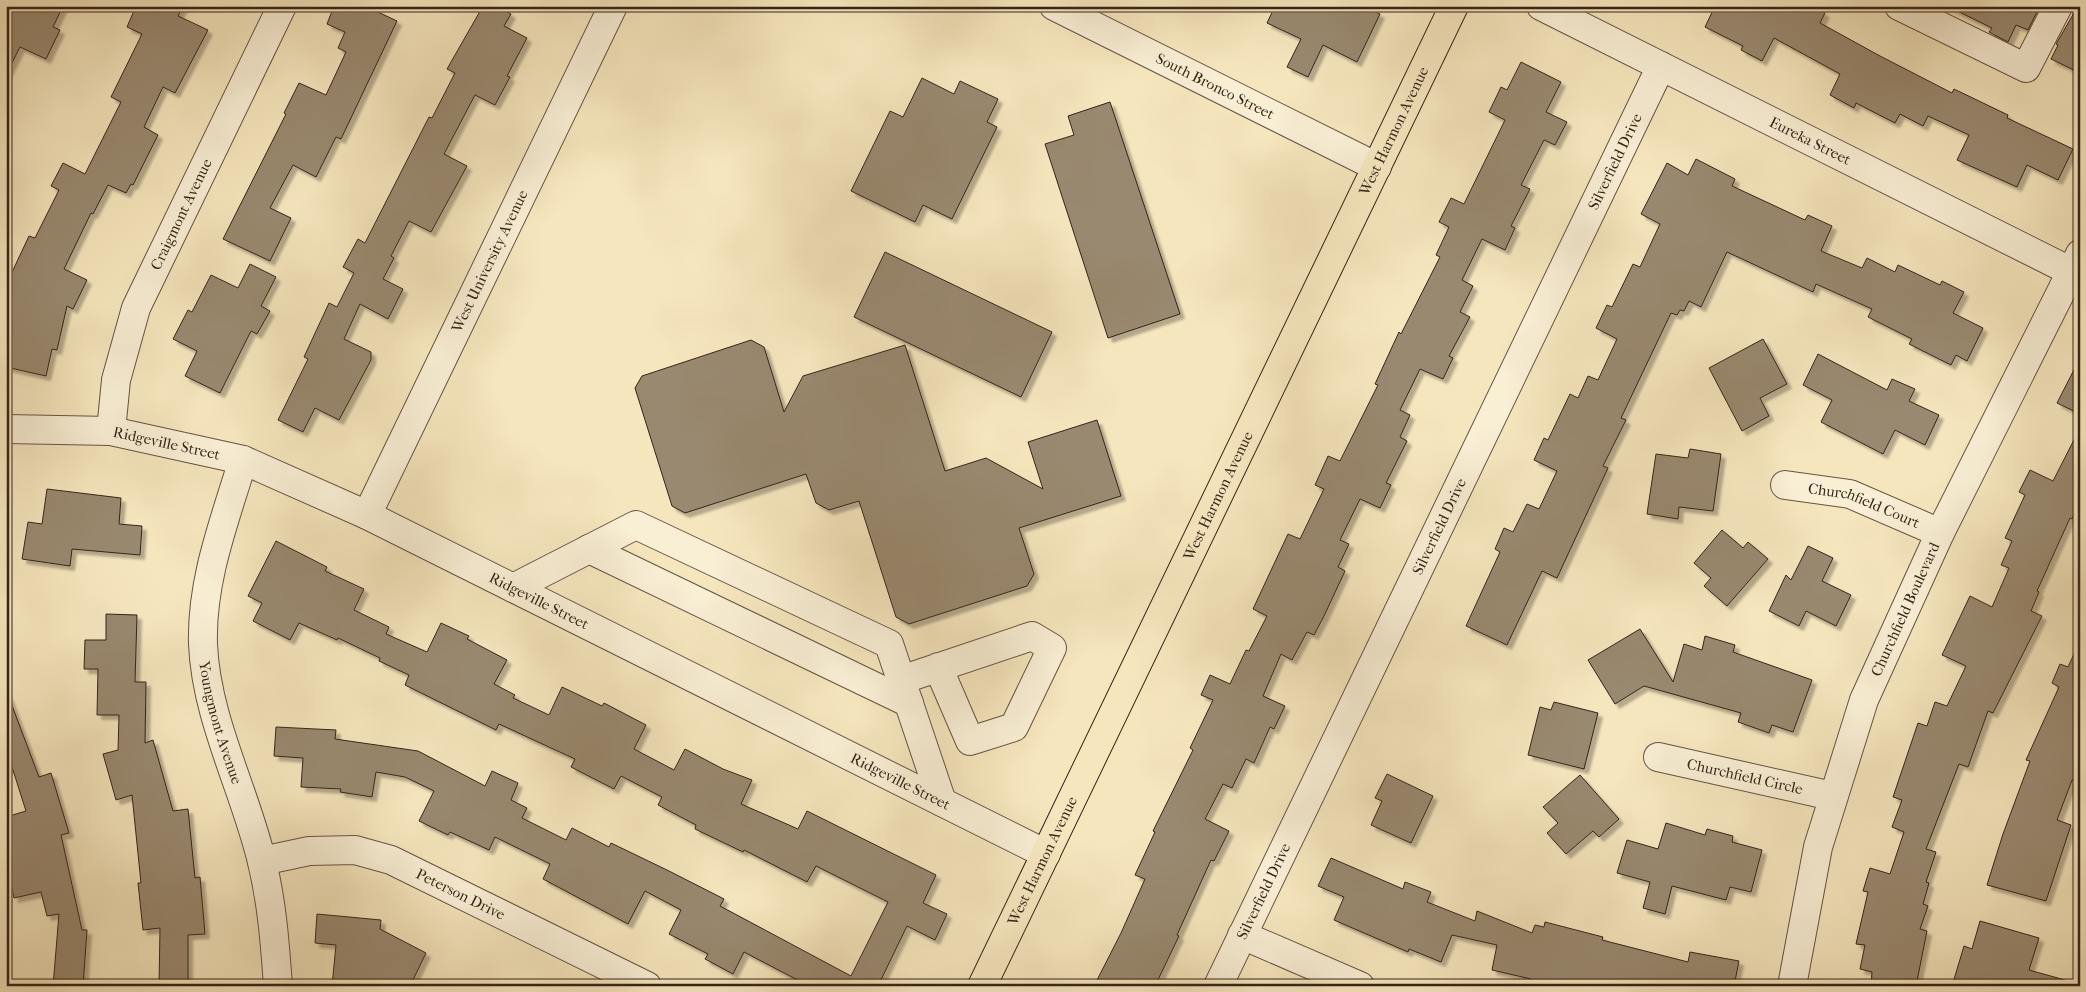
<svg xmlns="http://www.w3.org/2000/svg" width="2086" height="992" viewBox="0 0 2086 992" font-family="'IM FELL French Canon',serif">
	<style>
		.building { fill: #99896f; stroke: #352419; filter: url(#shadow) }
		.lines { fill: none; stroke-linecap: round; stroke-linejoin: round }
		.minor-casing { stroke: #655442; stroke-width: 30 }
		.major-casing { stroke: #352419; stroke-width: 30 }
		.minor { stroke: #f9efd5; stroke-width: 28 }
		.major { stroke: #f6e6be; stroke-width: 28 }
		.labels { text-anchor: middle; dominant-baseline: central; stroke-width: 4; stroke-linejoin: round; paint-order: stroke }
		.street-label { font-size: 15px; fill: #352419; stroke: #f9efd5 }
	</style>
	<defs>
		<filter id="shadow"><feDropShadow dx="4.5" dy="4.5" stdDeviation="1" flood-color="#0004"/></filter>
	</defs>
	<rect width="100%" height="100%" fill="#f6e6be"/>
	<filter id="stains"><feTurbulence type="fractalNoise" baseFrequency=".004" numOctaves="4"/><feColorMatrix values="0 0 0 0 .2 0 0 0 0 .09 0 0 0 0 .02 0 0 0 .5 -.17"/></filter>
	<radialGradient id="worn" r=".72"><stop offset=".6" stop-color="#630" stop-opacity="0"/><stop offset="1" stop-color="#630" stop-opacity=".3"/></radialGradient>
	<g class="building">
		<polygon points="6,6 63,6 53,27 60,30 46,59 20,47 6,75"/>
		<polygon points="136,6 183,6 178,16 208,30 175,93 163,87 144,127 158,135 133,185 131,184 126,193 108,185 93,214 91,213 64,269 87,280 73,309 67,306 57,350 52,349 46,376 6,367 6,285 29,236 35,238 59,190 51,186 63,163 85,174 121,102 111,97 142,34 127,27"/>
		<polygon points="334,6 365,6 397,21 341,139 336,137 316,177 293,165 270,208 291,218 270,261 223,239 286,114 284,113 299,83 326,95 346,52 338,48 345,32 327,24"/>
		<polygon points="483,6 497,6 511,14 504,26 527,38 507,76 510,77 495,105 475,95 444,154 467,166 431,232 409,221 391,256 394,258 383,279 403,289 388,319 360,304 344,339 371,352 371,360 339,420 315,408 303,432 278,420 308,359 304,357 329,303 337,307 354,273 343,267 358,239 365,243 429,117 432,118 455,73 447,69"/>
		<polygon points="1275,6 1363,6 1380,14 1357,62 1323,45 1308,77 1287,67 1301,39 1267,23"/>
		<polygon points="1715,6 1812,6 1825,13 1820,23 1880,56 1952,93 1954,89 2008,115 2007,118 2073,149 2058,180 2027,165 2017,187 1957,160 1969,135 1928,116 1923,126 1900,114 1895,123 1856,103 1854,108 1830,95 1840,74 1774,38 1762,61 1741,50 1743,46 1705,27"/>
		<polygon points="1947,6 2040,6 2028,30 2016,25 2008,42 1989,32 1992,28"/>
		<polygon points="2078,6 2080,6 2080,73 2051,59 2058,45 2056,44"/>
		<polygon points="1521,62 1561,82 1546,112 1567,122 1555,145 1544,140 1521,185 1530,189 1511,226 1515,228 1505,250 1482,239 1462,280 1473,286 1460,312 1470,317 1449,356 1453,358 1443,379 1420,369 1400,410 1410,415 1400,437 1407,441 1386,483 1391,485 1380,508 1360,499 1340,540 1349,544 1338,567 1345,571 1324,616 1314,635 1307,632 1292,660 1281,654 1263,696 1285,706 1274,729 1270,727 1254,763 1246,759 1232,788 1223,784 1205,819 1229,831 1214,861 1211,860 1177,935 1179,936 1155,986 1094,986 1121,933 1145,879 1135,875 1155,832 1153,831 1193,750 1190,748 1213,700 1201,695 1210,675 1230,684 1246,650 1249,651 1267,616 1253,609 1288,534 1300,539 1324,489 1315,485 1328,456 1340,461 1378,385 1375,384 1399,332 1401,334 1440,257 1436,255 1449,227 1439,222 1451,198 1464,204 1505,120 1489,112 1501,87 1507,90"/>
		<polygon points="922,78 954,94 960,81 998,99 987,122 997,127 952,219 923,205 915,222 851,191 890,111 903,117"/>
		<polygon points="1110,102 1180,314 1108,338 1045,144 1074,135 1068,116"/>
		<polygon points="1696,159 1735,179 1732,186 1805,220 1808,215 1832,226 1821,251 1862,268 1867,258 1895,272 1898,265 1940,285 1942,281 1964,292 1953,313 1983,328 1967,361 1956,355 1951,365 1909,344 1912,339 1868,317 1872,309 1816,284 1813,292 1727,252 1701,307 1689,301 1684,311 1680,310 1677,315 1671,313 1621,418 1626,420 1603,466 1608,468 1557,578 1542,571 1507,645 1466,626 1500,552 1495,549 1504,528 1513,532 1527,504 1539,509 1557,471 1534,460 1544,438 1548,440 1570,394 1578,398 1588,376 1598,380 1617,339 1596,328 1607,305 1612,307 1633,264 1640,267 1660,224 1641,214 1667,163 1688,175"/>
		<polygon points="885,252 1052,332 1021,397 854,317"/>
		<polygon points="250,264 276,277 261,306 270,311 257,334 251,331 220,393 185,376 197,351 173,339 188,310 192,312 211,275 238,288"/>
		<polygon points="1763,339 1787,384 1760,398 1769,416 1742,431 1709,368"/>
		<polygon points="751,340 764,347 784,412 803,376 905,345 945,471 986,458 1043,489 1028,442 1097,420 1121,496 1019,528 1034,574 1027,586 909,624 896,617 859,501 829,510 816,503 806,474 685,513 672,506 635,388 642,376"/>
		<polygon points="1818,354 1887,390 1892,379 1915,389 1909,401 1939,415 1925,445 1895,430 1883,454 1821,422 1832,400 1803,385"/>
		<polygon points="2080,358 2080,414 2057,403"/>
		<polygon points="2080,428 2080,504 2072,519 2070,518 2037,591 2039,592 2031,611 2042,616 1993,713 1988,711 1968,767 1959,764 1926,849 1936,852 1926,882 1929,883 1923,904 1928,906 1920,929 1927,931 1916,986 1871,986 1872,972 1860,969 1865,945 1856,944 1868,892 1863,891 1870,868 1890,874 1904,832 1892,827 1902,800 1893,797 1918,723 1927,726 1935,702 1947,706 1966,666 1942,655 1970,596 1992,607 2009,568 2001,565 2012,541 2005,538 2025,495 2019,492 2030,470 2053,481"/>
		<polygon points="1690,449 1721,454 1713,511 1679,507 1678,519 1647,514 1656,454 1688,458"/>
		<polygon points="47,489 121,498 119,524 142,526 140,555 72,549 70,566 22,559 28,522 42,524"/>
		<polygon points="1722,530 1743,548 1748,542 1768,559 1727,606 1704,586 1711,578 1694,563"/>
		<polygon points="276,541 327,567 325,571 364,589 354,610 389,627 386,634 427,652 441,623 469,636 467,639 507,660 494,684 515,695 513,698 549,715 562,687 602,706 604,703 646,725 634,749 674,770 685,749 723,769 752,780 741,804 798,829 807,811 936,875 923,903 947,914 935,940 907,926 878,986 809,986 744,952 733,974 705,959 708,954 669,934 681,910 645,891 628,924 543,879 550,864 495,837 489,850 450,832 448,835 419,821 434,791 405,777 376,772 372,797 340,792 341,789 301,787 303,758 274,756 276,727 336,730 335,739 418,751 485,786 492,771 518,783 511,800 527,808 522,818 566,840 572,828 609,847 611,843 669,871 724,899 720,906 851,976 888,902 816,866 807,882 744,850 743,852 695,829 696,825 658,805 662,797 621,776 614,789 571,767 575,759 499,724 496,730 405,685 409,675 379,661 380,658 338,638 337,640 299,623 290,640 253,621 262,603 248,596"/>
		<polygon points="1808,546 1833,558 1822,581 1851,595 1836,626 1806,611 1799,626 1769,611 1786,575 1791,580"/>
		<polygon points="106,614 137,615 135,682 146,682 145,743 153,740 173,811 188,809 195,878 200,877 205,934 188,935 188,986 159,986 160,928 143,930 138,883 141,883 132,795 116,800 103,754 118,750 119,715 97,715 98,669 84,669 85,640 106,640"/>
		<polygon points="1640,629 1673,682 1684,644 1702,650 1705,636 1735,645 1733,652 1812,680 1793,732 1772,725 1769,733 1738,722 1741,713 1644,686 1615,704 1588,660"/>
		<polygon points="2080,641 2080,783 2072,780 2057,820 2071,825 2046,901 1987,885 2003,834 2030,761 2026,760 2059,687 2052,683 2060,664 2068,667"/>
		<polygon points="8,695 39,777 51,773 69,833 61,835 82,930 87,930 83,986 53,986 59,914 47,916 41,892 14,898 6,861 6,817 26,811 12,767 6,770 6,696"/>
		<polygon points="1554,702 1598,713 1584,769 1528,755 1540,707 1551,710"/>
		<polygon points="1387,774 1433,796 1411,843 1371,825 1382,801 1375,798"/>
		<polygon points="1580,775 1619,819 1599,837 1593,831 1566,854 1547,833 1558,823 1543,807"/>
		<polygon points="1666,823 1705,835 1707,829 1733,836 1732,842 1762,850 1751,892 1730,887 1726,900 1672,886 1665,914 1643,908 1650,882 1617,873 1627,840 1658,849"/>
		<polygon points="1331,858 1403,889 1405,882 1431,892 1427,902 1475,921 1477,911 1532,933 1535,925 1544,927 1545,922 1603,937 1602,940 1688,962 1690,952 1739,961 1734,986 1542,986 1530,983 1531,979 1492,970 1497,945 1452,935 1441,962 1409,949 1408,952 1334,920 1344,897 1318,886"/>
		<polygon points="317,914 381,920 380,929 426,953 410,986 332,986 336,945 315,943"/>
		<polygon points="1980,921 2039,938 2029,970 2065,980 2064,986 1952,986 1964,946 1972,949"/>
	</g>
	<g class="lines">
		<g class="minor-casing">
			<g id="minor">
				<path id="s1" d="M 1054,6 L 1377,167"/>
				<path id="s2" d="M 1541,6 L 2080,276"/>
				<polyline points="1899,6 2026,68 2058,6"/>
				<path id="s3" d="M 6,429 L 111,431 L 243,460 L 367,515 L 1046,854"/>
				<path id="s4" d="M 111,431 L 116,380 L 136,308 L 282,6"/>
				<path id="s5" d="M 243,460 C 225,520 201,580 203,644 C 206,719 245,790 262,862 C 272,903 275,944 278,986"/>
				<path id="s6" d="M 1785,485 L 1850,494 L 1940,533"/>
				<path id="s7" d="M 367,515 L 613,6"/>
				<polyline points="589,549 909,703"/>
				<polyline points="513,588 636,525 889,644 942,802"/>
				<polyline points="901,680 1032,636 1052,648 1014,727 970,741 938,667"/>
				<path id="s8" d="M 1658,757 L 1832,796"/>
				<path id="s9" d="M 262,861 L 309,851 L 355,850 L 391,860 L 647,986"/>
				<polyline points="1242,935 1360,986"/>
				<path id="s10" d="M 1218,986 L 1661,66"/>
				<path id="s11" d="M 1792,986 L 1818,847 L 1864,700 L 1940,533 L 2080,254"/>
			</g>
		</g>
		<g class="major-casing">
			<g id="major">
				<path id="s12" d="M 982,986 L 1454,6"/>
			</g>
		</g>
		<use href="#minor" class="minor"/>
		<use href="#major" class="major"/>
	</g>
	<g class="labels">
		<g class="street-label">
			<text stroke="none"><textPath href="#s1" startOffset="180">South Bronco Street</textPath></text>
			<text stroke="none"><textPath href="#s12" startOffset="949">West Harmon Avenue</textPath></text>
			<text stroke="none"><textPath href="#s2" startOffset="301">Eureka Street</textPath></text>
			<text stroke="none"><textPath href="#s10" startOffset="915">Silverfield Drive</textPath></text>
			<text stroke="none"><textPath href="#s4" startOffset="230">Craigmont Avenue</textPath></text>
			<text stroke="none"><textPath href="#s7" startOffset="282">West University Avenue</textPath></text>
			<text stroke="none"><textPath href="#s3" startOffset="162">Ridgeville Street</textPath></text>
			<text stroke="none"><textPath href="#s12" startOffset="544">West Harmon Avenue</textPath></text>
			<text stroke="none"><textPath href="#s6" startOffset="82">Churchfield Court</textPath></text>
			<text stroke="none"><textPath href="#s10" startOffset="510">Silverfield Drive</textPath></text>
			<text stroke="none"><textPath href="#s3" startOffset="568">Ridgeville Street</textPath></text>
			<text stroke="none"><textPath href="#s11" startOffset="395">Churchfield Boulevard</textPath></text>
			<text stroke="none"><textPath href="#s5" startOffset="270">Youngmont Avenue</textPath></text>
			<text stroke="none"><textPath href="#s8" startOffset="89">Churchfield Circle</textPath></text>
			<text stroke="none"><textPath href="#s3" startOffset="972">Ridgeville Street</textPath></text>
			<text stroke="none"><textPath href="#s12" startOffset="139">West Harmon Avenue</textPath></text>
			<text stroke="none"><textPath href="#s10" startOffset="105">Silverfield Drive</textPath></text>
			<text stroke="none"><textPath href="#s9" startOffset="209">Peterson Drive</textPath></text>
		</g>
	</g>
	<rect width="2086" height="992" fill="none" stroke="#f6e6be" stroke-width="25"/>
	<rect x="8" y="8" width="2071" height="977" fill="none" stroke="#352419" stroke-width="2.5"/>
	<rect x="12" y="12" width="2061" height="967" fill="none" stroke="#352419"/>
	<rect width="100%" height="100%" filter="url(#stains)"/>
	<rect width="100%" height="100%" fill="url(#worn)"/>
</svg>
